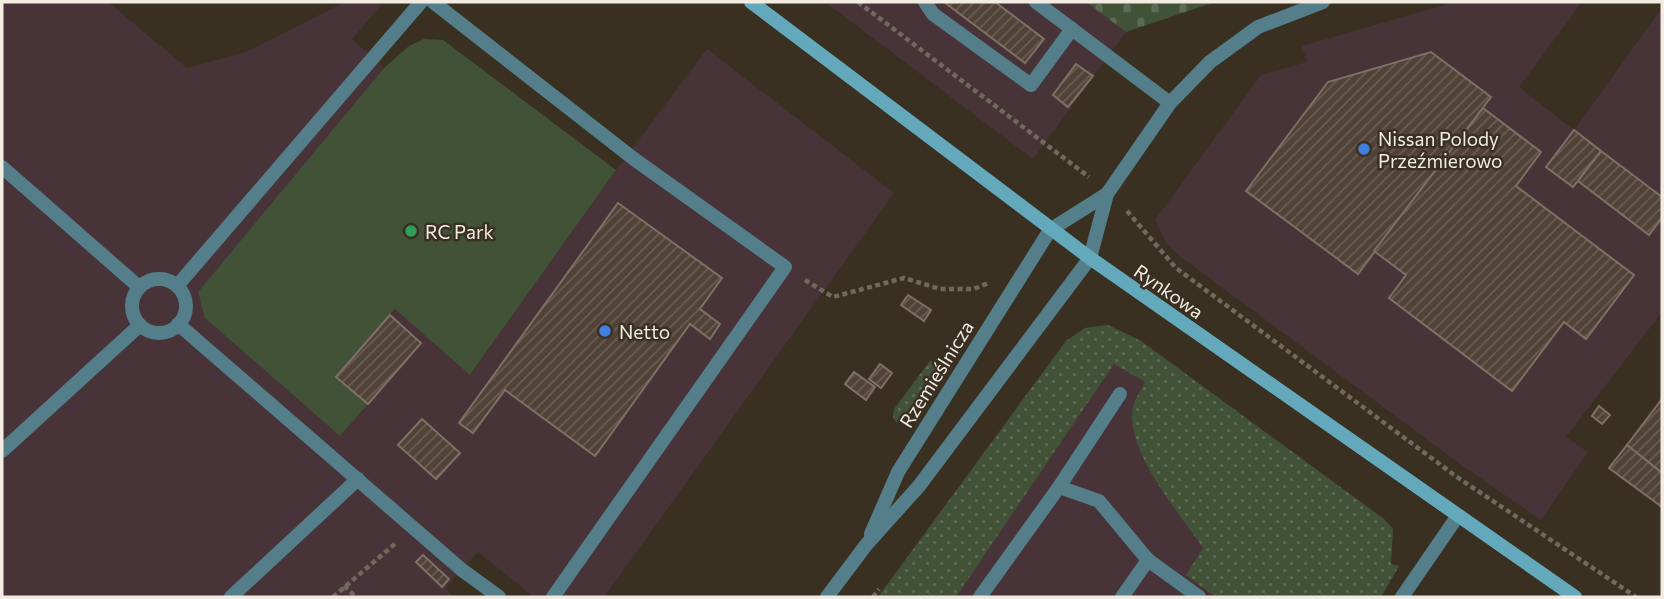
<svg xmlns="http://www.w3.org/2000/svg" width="1664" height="599" viewBox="0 0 1664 599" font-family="Commissioner,sans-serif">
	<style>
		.commercial { fill: #473338 }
		.grass { fill: url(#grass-dots) }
		.cemetery { fill: url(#cemetery-stones) }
		.pitch { fill: #415237 }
		.building { fill: url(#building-hatch); stroke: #7f6f64; stroke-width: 2 }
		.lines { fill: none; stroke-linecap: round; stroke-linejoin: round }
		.path { stroke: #71695d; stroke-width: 4.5; stroke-dasharray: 5 3.5; stroke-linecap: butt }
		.lane { stroke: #547e89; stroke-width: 14 }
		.street { stroke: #547e89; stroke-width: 14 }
		.secondary { stroke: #63a9bb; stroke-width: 14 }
		.shop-dot { fill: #3f7fe0; stroke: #393022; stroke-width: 2.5 }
		.leisure-dot { fill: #2e9e5b; stroke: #393022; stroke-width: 2.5 }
		.labels { text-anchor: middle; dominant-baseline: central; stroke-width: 5; stroke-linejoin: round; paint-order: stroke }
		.poi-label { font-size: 19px; fill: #f2ece3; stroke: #393022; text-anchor: start }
		.street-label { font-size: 19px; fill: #f2ece3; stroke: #393022 }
	</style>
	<defs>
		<pattern id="grass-dots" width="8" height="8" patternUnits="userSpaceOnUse" patternTransform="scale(1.75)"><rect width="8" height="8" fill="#415237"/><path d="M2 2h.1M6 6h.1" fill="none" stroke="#5d6b54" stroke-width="1.8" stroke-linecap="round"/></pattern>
		<pattern id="cemetery-stones" width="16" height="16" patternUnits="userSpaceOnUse" patternTransform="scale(1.75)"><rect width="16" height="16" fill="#415237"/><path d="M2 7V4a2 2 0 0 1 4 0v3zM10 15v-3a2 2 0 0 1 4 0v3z" fill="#5d6b54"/></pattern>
		<pattern id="building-hatch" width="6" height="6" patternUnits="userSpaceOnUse" patternTransform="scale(1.75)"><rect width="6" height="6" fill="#514238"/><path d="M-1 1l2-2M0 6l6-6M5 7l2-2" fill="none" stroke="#6a5d55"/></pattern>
	</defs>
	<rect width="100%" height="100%" fill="#393022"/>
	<g class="commercial">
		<polygon points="2,2 108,2 187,68 246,52 345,2 377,2 381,5 352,39 384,68 199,292 336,377 396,309 471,374 616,170 707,49 894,193 604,597 534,597 478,552 445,588 454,597 2,597"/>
		<polygon points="825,2 1086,2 1126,32 1033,159"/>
		<polygon points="1455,2 1582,2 1519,87 1574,130 1662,8 1662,312 1566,437 1588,452 1541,520 1464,467 1177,254 1167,244 1155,220 1261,75 1307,62 1302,46"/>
		<polygon points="1108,325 1141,341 1384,519 1393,529 1391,564 1399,566 1381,597 878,597 1066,341 1085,328"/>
	</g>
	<g class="grass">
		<path d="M 1108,325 L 1141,341 L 1384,519 L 1393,529 L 1391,564 L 1399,566 L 1381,597 L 1216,597 L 1186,575 L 1203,548 C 1179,512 1124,451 1133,406 C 1135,398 1142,390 1145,382 L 1114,364 L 956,597 L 878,597 L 1066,341 L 1085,328 Z"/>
		<polygon points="930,361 941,361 942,371 907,420 897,423 893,418 894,409"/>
	</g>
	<polygon class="cemetery" points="1086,2 1215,2 1126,32"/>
	<polygon class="pitch" points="424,39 443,40 616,170 470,375 395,309 336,376 368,404 340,436 205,318 198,292 384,68 409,46"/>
	<g class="building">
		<polygon points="944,2 995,2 1044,39 1025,63"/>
		<polygon points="1431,52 1491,97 1358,274 1246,191 1328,82"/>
		<polygon points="1076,64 1093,76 1068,107 1053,95"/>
		<polygon points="1483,108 1541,152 1516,186 1634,275 1586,339 1564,322 1512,391 1389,298 1406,275 1374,251"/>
		<polygon points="1574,130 1601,151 1573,187 1546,167"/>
		<polygon points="1601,151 1662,197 1662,218 1649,235 1578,181"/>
		<polygon points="618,203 722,278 700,309 720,324 710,339 690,324 595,456 505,390 473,433 459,423"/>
		<polygon points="908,295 931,310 924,321 901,305"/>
		<polygon points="390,315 421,343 368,404 336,377"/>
		<polygon points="880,364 892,373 881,388 869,379"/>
		<polygon points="854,372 875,387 866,400 845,384"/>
		<polygon points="1662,399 1662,473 1627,445"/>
		<polygon points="1599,406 1610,415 1602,424 1592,416"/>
		<polygon points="422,419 460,453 436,479 398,445"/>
		<polygon points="1627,445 1662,473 1662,507 1609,468"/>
		<polygon points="423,555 449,579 442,587 416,562"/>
	</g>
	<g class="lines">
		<g class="path">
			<polyline points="858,2 1089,177"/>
			<polyline points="1127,211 1176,268 1457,477 1636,597"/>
			<polyline points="805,280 833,297 904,278 940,289 974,289 988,283"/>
			<polyline points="344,586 356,597"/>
			<polyline points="333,597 397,542"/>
			<polyline points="873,597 879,589"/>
		</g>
		<g class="lane">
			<polyline points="433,2 634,159 785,267 553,597"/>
			<polyline points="925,2 933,14 1031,85 1072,29"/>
			<polyline points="1036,2 1170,103"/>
			<polyline points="2,167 139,287"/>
			<circle cx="159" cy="306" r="27"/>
			<polyline points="177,286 421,2"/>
			<polyline points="178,324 462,570 499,597"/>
			<polyline points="2,451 140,325"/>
			<polyline points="1059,487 1120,394"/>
			<polyline points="1148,560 1199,597"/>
			<polyline points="231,597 358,479"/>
			<polyline points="980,597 1059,487 1099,501 1148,560 1122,597"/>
			<polyline points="1402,597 1457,517"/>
		</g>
		<g class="street">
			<polyline points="871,534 898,472 1050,230 1107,194"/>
			<polyline points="827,597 866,545 919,486 1090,258 1107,194 1170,103 1210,62 1258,27 1323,2"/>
		</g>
		<polyline class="secondary" points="751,2 1090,258 1575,597"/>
	</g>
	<g class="shop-dot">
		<circle cx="1364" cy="149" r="7"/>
		<circle cx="605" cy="331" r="7"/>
	</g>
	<circle class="leisure-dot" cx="411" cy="231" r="7"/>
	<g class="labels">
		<g class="poi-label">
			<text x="1378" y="138">Nissan Polody<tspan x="1378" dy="22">Przeźmierowo</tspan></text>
			<text x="425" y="231">RC Park</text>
			<text x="619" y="331">Netto</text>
		</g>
		<g class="street-label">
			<text transform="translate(1169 291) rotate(35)">Rynkowa</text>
			<text transform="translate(936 374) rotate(-58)">Rzemieślnicza</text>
		</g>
	</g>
	<rect width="1664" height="599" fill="none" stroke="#f2ece3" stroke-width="7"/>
</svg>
